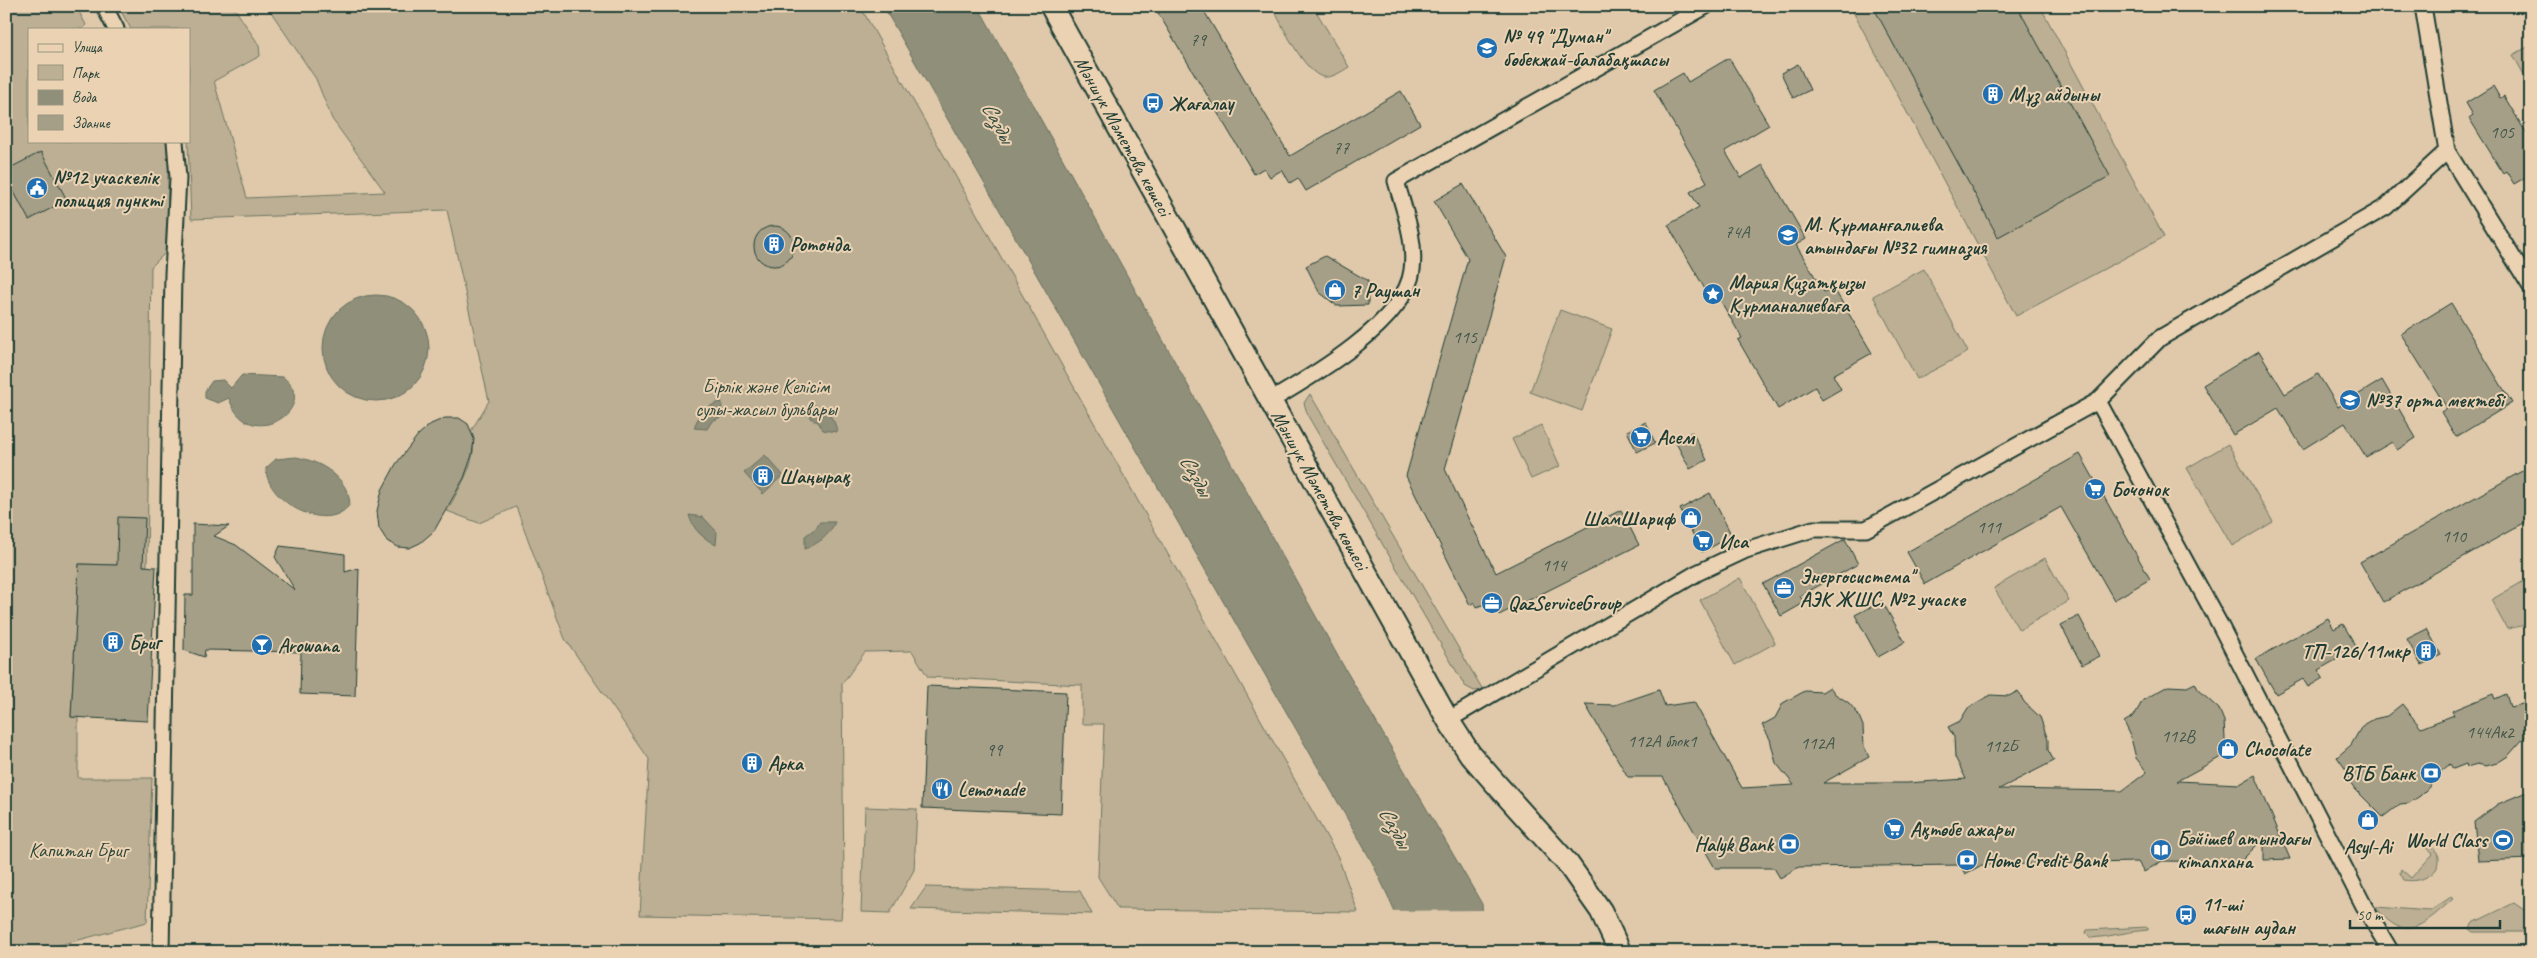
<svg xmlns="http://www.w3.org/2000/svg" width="2537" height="958" viewBox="0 0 2537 958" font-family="Caveat,sans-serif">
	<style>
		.green { fill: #bcaf94; stroke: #6e7664 }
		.water { fill: #908f7a; stroke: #636e5e }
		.pier { fill: #dfc9aa }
		.building { fill: #a69f88; stroke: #1f3d34 }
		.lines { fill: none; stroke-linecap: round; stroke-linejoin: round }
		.minor-casing { stroke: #1f3d34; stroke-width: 19 }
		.secondary-casing { stroke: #1f3d34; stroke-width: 25 }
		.minor { stroke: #ebd2b2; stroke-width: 15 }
		.secondary { stroke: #ebd2b2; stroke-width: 21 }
		.labels { text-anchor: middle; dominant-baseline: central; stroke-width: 4; stroke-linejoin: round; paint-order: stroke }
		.number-label { font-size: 18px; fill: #415649 }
		.poi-label { font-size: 20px; font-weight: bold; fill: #1f3d34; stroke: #ebd2b2; text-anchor: start }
		.street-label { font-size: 20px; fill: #1f3d34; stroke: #ebd2b2 }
		.park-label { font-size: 20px; fill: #2f483e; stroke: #ebd2b2 }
		.water-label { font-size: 21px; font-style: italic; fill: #30493e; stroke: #ebd2b2 }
	</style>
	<rect width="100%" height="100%" fill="#dfc9aa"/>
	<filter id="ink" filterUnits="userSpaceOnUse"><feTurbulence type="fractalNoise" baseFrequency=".02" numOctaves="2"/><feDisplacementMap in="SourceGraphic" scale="10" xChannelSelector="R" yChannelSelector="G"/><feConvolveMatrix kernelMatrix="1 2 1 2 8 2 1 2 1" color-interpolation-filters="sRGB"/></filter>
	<g filter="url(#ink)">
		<g class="green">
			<polygon points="6,6 76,6 86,25 83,29 29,29 29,141 167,141 173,155 168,172 167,251 151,267 147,566 79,564 71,717 78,717 78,778 152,778 147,922 33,952 6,952"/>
			<path d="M 118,6 L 233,6 L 259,45 L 260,56 L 214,81 L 247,198 L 385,192 L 332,119 L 316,79 L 267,6 L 860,6 L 1338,857 L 1358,912 L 1118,909 L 1098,877 L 1104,724 L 1082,724 L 1082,685 L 928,677 L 912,651 L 865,652 L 842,684 L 844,882 L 841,919 L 640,915 L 649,759 L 565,639 L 516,507 L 479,523 L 447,511 C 459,488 481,457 471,431 L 489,401 L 447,210 L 191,219 L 188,141 L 189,29 L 131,29 Z"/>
			<path d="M 1272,6 L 1313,6 L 1349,67 C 1342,71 1333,78 1324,77 C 1305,75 1281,23 1272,6 Z"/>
			<polygon points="1850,6 2040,6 2164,237 2016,316"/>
			<polygon points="2531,45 2531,87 2513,55"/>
			<polygon points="1924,269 1968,352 1917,379 1873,296"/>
			<polygon points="1560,310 1612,329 1582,411 1530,392"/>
			<polygon points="1310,394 1483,690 1474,691 1465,686 1308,416 1304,403"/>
			<polygon points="1541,425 1560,466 1531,479 1512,439"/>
			<polygon points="2228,444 2273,522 2232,546 2187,468"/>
			<polygon points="2045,558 2069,601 2019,630 1994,588"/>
			<polygon points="2531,577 2531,624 2507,629 2491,600"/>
			<polygon points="1740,578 1775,643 1735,665 1700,600"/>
			<polygon points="865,807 917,809 914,870 890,913 861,912"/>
			<path d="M 2428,844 C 2454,860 2430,885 2404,880 L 2400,873 L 2401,869 L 2411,878 L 2433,854 L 2423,845 Z"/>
			<polygon points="926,887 1080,891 1092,914 911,909"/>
			<path d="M 2451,897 L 2453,899 C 2424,924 2405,946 2376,907 L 2430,911 Z"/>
			<polygon points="2514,903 2531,915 2531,932 2473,932 2469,929 2473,923"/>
			<path d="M 2148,927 L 2148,930 C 2128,931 2111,937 2091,938 L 2086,933 L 2087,930 Z"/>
		</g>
		<g class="water">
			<polygon points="883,6 978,6 1340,660 1482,904 1485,952 1390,952 1393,907 1372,862"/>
			<circle cx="376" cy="348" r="53"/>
			<path d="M 242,375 L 283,377 C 323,408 247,455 229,398 L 218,403 L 205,398 L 205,391 L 212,381 L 223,380 L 231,388 Z"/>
			<path d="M 722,402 L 721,417 L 712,421 L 707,429 L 694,428 C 698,415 708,404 722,402 Z"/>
			<path d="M 811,404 C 825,408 835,417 837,432 L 823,430 L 818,422 L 810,418 Z"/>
			<polygon points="765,455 783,475 763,494 744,473"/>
			<path d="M 296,457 C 320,461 348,477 350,504 C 328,536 265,501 266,468 L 276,459 Z"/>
			<path d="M 689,515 L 703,517 L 717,532 L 716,545 C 703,538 693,530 689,515 Z"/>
			<path d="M 820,522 L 835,522 C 829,536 819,543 805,549 L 805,536 L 816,528 Z"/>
		</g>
		<polygon class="pier" points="1485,910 1488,952 1387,952 1390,911"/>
		<g class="building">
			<polygon points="1154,6 1201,6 1290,156 1401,91 1420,124 1306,191 1298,178 1290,183 1282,170 1270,177 1264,168 1254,174"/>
			<polygon points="1886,6 2017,6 2110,176 1998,237 1876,12"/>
			<polygon points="1729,58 1769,125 1725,151 1741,178 1763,165 1806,239 1796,245 1824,292 1833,287 1872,353 1833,375 1841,389 1822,400 1815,387 1778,409 1738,340 1742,338 1716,293 1709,296 1668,225 1699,207 1690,192 1707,182 1654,90 1683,73 1688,82"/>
			<polygon points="1798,64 1810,90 1793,98 1781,73"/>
			<polygon points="2493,86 2500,98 2504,96 2531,141 2531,174 2514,184 2506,171 2503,173 2469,118 2473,115 2466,103"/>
			<polygon points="41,152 67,200 29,220 6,177 6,170"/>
			<polygon points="1463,184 1506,257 1445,469 1466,514 1496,573 1621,510 1639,545 1499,615 1496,610 1492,612 1487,603 1477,607 1474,602 1470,605 1406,476 1468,259 1434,201"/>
			<circle cx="774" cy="246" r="20"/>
			<polygon points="1325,256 1368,281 1368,305 1337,306 1319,292 1306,266"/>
			<polygon points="2451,303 2512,403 2456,437 2441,412 2447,408 2401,334"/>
			<polygon points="2259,351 2285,394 2318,374 2338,407 2382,380 2416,438 2397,450 2392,442 2366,457 2345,423 2303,449 2278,408 2233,435 2203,385"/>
			<polygon points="445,418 459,418 468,424 474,439 472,455 464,478 434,531 420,543 409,548 398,547 387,541 379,528 377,511 382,490 396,464 418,435 431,424"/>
			<polygon points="1646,422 1655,443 1637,452 1627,431"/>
			<polygon points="1692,432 1707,460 1690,469 1675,441"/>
			<polygon points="2080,454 2150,579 2114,600 2061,507 1925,584 1907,552"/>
			<polygon points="2531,466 2531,519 2383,602 2360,562"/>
			<polygon points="1710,493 1732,536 1702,552 1680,509"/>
			<polygon points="118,517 145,518 143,566 156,567 148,721 71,717 79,564 117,565"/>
			<polygon points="193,524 229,526 214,536 236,545 295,590 275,557 280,546 345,554 345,572 359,568 355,696 300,694 301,652 205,650 204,657 184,650 185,595 193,595"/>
			<polygon points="1845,539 1858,564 1800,596 1804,603 1781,616 1763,584"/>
			<polygon points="1882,601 1905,642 1878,657 1855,615"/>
			<polygon points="2079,616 2100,656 2082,665 2061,625"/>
			<polygon points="2328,618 2334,629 2343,624 2357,648 2318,670 2323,678 2308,687 2303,679 2276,694 2256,659"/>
			<polygon points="2427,629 2441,655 2421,665 2407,639"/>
			<polygon points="2195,683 2199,691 2219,709 2224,721 2225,739 2232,751 2177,781 2240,784 2255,775 2290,859 2264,860 2264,838 2240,862 2162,861 2144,872 2138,862 1982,865 1965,874 1960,865 1799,867 1780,878 1774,868 1715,868 1663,777 1628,777 1585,704 1615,705 1659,690 1665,706 1694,702 1742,788 1794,785 1776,763 1770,739 1762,725 1775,718 1783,703 1805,691 1822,692 1830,687 1835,694 1849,703 1858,714 1863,726 1864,747 1869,757 1823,783 1907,783 1966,779 1955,757 1954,737 1948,727 1960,721 1968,708 1990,695 2009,696 2018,691 2024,702 2040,717 2048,740 2048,750 2054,761 1999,789 2122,791 2147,772 2136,758 2130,734 2124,722 2134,716 2143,700 2168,686 2187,687"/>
			<polygon points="927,686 1066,692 1061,814 922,808"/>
			<polygon points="2493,694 2495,699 2506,694 2510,707 2531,702 2531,730 2508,756 2497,763 2486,766 2477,764 2467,767 2466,764 2453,769 2450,764 2433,778 2429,787 2420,796 2409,803 2400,804 2383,817 2356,790 2349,781 2347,771 2337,757 2351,745 2362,726 2374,719 2387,716 2402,704 2421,728 2454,715 2452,711"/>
			<polygon points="2531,790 2531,859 2478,861 2474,822 2498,804"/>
		</g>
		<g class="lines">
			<g class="minor-casing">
				<g id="minor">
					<polyline points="104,6 116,29"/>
					<polyline points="2423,6 2447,151 2531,287"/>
					<path d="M 1270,401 C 1311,377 1406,322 1412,270 C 1416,240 1404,210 1396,181 L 1706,6"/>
					<polyline points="2098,401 2219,623 2364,906 2391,952"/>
					<polyline points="1448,720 1697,573 1746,550 1813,529 1866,529 2098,401 2160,338 2386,207 2447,151"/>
					<polyline points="161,952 173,274 178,178 175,141"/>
				</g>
			</g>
			<g class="secondary-casing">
				<polyline id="secondary" points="1051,6 1448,720 1470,754 1497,785 1568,864 1601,911 1620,952"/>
			</g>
			<use href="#minor" class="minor"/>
			<use href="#secondary" class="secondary"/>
		</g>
	</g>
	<defs>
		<g id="school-disc" transform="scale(1.125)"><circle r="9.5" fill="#1f6fb2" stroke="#ebd2b2"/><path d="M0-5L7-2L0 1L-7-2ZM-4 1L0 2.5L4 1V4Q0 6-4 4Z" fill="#fff"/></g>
		<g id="building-disc" transform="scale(1.125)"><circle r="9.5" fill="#1f6fb2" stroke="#ebd2b2"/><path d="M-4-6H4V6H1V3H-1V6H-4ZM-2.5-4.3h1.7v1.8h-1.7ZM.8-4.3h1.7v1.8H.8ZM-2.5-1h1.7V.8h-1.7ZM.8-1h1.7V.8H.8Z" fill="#fff"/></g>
		<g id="bus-disc" transform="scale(1.125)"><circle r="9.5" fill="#1f6fb2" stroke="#ebd2b2"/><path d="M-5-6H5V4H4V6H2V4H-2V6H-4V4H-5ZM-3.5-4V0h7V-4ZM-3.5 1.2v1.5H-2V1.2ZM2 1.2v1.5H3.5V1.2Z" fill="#fff"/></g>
		<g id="civic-disc" transform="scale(1.125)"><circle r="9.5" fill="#1f6fb2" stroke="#ebd2b2"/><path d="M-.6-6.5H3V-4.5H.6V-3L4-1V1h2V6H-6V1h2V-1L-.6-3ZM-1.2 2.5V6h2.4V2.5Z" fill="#fff"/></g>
		<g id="shop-disc" transform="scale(1.125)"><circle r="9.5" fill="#1f6fb2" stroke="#ebd2b2"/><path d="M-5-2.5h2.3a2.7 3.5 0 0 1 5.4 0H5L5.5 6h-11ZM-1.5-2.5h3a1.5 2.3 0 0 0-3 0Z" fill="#fff"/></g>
		<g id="sight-disc" transform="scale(1.125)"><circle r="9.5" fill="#1f6fb2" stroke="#ebd2b2"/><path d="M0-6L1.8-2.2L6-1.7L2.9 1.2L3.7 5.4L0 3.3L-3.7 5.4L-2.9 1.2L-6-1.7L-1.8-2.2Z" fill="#fff"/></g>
		<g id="supermarket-disc" transform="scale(1.125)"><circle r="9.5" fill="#1f6fb2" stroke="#ebd2b2"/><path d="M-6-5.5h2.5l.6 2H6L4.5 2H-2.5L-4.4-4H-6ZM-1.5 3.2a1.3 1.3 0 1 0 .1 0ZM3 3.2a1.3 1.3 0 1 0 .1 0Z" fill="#fff"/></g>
		<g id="office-disc" transform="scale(1.125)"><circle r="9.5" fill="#1f6fb2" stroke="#ebd2b2"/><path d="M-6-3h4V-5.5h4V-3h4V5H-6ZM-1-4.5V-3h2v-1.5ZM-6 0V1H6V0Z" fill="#fff"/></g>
		<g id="bar-disc" transform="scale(1.125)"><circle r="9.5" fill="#1f6fb2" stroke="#ebd2b2"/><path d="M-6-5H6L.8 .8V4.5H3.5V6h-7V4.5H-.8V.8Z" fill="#fff"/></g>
		<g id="bank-disc" transform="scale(1.125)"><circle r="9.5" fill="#1f6fb2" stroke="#ebd2b2"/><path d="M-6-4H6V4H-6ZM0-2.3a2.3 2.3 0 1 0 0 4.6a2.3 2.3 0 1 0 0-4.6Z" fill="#fff"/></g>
		<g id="restaurant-disc" transform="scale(1.125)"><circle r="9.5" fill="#1f6fb2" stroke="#ebd2b2"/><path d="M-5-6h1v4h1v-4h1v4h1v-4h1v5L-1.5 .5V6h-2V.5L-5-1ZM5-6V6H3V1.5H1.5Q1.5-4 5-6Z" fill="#fff"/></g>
		<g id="stadium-disc" transform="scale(1.125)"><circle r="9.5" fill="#1f6fb2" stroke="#ebd2b2"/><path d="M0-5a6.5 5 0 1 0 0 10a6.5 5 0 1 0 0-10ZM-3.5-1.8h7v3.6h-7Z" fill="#fff"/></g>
		<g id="library-disc" transform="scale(1.125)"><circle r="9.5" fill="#1f6fb2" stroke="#ebd2b2"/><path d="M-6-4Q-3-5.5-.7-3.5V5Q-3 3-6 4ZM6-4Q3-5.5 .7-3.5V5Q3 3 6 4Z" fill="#fff"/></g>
	</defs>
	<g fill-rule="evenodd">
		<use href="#school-disc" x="1487" y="48"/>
		<use href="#building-disc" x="1993" y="94"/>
		<use href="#bus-disc" x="1153" y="103"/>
		<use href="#civic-disc" x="37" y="188"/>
		<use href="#school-disc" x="1788" y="235"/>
		<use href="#building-disc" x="774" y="244"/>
		<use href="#shop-disc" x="1335" y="290"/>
		<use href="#sight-disc" x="1713" y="294"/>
		<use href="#school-disc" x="2350" y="400"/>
		<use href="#supermarket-disc" x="1641" y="437"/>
		<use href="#building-disc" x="763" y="476"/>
		<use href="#supermarket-disc" x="2095" y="489"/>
		<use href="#shop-disc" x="1691" y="518"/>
		<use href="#supermarket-disc" x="1703" y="541"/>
		<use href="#office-disc" x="1784" y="588"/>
		<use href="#office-disc" x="1492" y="603"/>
		<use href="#building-disc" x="113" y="642"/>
		<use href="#bar-disc" x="262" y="645"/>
		<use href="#building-disc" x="2426" y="651"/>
		<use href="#shop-disc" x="2228" y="749"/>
		<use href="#building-disc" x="752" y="763"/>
		<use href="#bank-disc" x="2431" y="773"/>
		<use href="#restaurant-disc" x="942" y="789"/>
		<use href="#shop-disc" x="2368" y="820"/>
		<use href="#supermarket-disc" x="1894" y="829"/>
		<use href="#stadium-disc" x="2503" y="840"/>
		<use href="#bank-disc" x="1789" y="844"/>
		<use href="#library-disc" x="2161" y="850"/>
		<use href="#bank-disc" x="1967" y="860"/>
		<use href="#bus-disc" x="2186" y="915"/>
	</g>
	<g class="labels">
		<g class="number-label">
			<text x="1198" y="40">79</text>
			<text x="2502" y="132">105</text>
			<text x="1341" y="148">77</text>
			<text x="1737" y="232">74А</text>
			<text x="1465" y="337">115</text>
			<text x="1989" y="527">111</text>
			<text x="2454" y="536">110</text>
			<text x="1554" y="565">114</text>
			<text x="2490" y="732">144Ак2</text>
			<text x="2178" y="736">112В</text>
			<text x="1662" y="741">112А блок1</text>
			<text x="1817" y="743">112А</text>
			<text x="2001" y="746">112Б</text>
			<text x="994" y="750">99</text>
		</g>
		<g class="poi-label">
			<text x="1503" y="36">№ 49 "Думан"<tspan x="1503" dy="23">бөбекжай-балабақшасы</tspan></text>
			<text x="2009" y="94">Мұз айдыны</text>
			<text x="1169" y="103">Жағалау</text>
			<text x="53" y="177">№12 учаскелік<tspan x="53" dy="23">полиция пункті</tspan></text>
			<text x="1804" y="224">М. Құрманғалиева<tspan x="1804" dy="23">атындағы №32 гимназия</tspan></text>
			<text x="790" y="244">Ротонда</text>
			<text x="1729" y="282">Мария Қизатқызы<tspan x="1729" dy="23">Құрманалиеваға</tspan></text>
			<text x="1351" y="290">7 Раушан</text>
			<text x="2366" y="400">№37 орта мектебі</text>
			<text x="1657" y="437">Асем</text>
			<text x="779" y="476">Шаңырақ</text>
			<text x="2111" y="489">Бочонок</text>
			<text x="1675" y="518" text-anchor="end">ШамШариф</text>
			<text x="1719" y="541">Иса</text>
			<text x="1800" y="576">Энергосистема"<tspan x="1800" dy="23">АЭК ЖШС, №2 учаске</tspan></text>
			<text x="1508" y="603">QazServiceGroup</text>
			<text x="129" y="642">Бриг</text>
			<text x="278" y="645">Arowana</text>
			<text x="2410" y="651" text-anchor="end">ТП-126/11мкр</text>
			<text x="2244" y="749">Chocolate</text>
			<text x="768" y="763">Арка</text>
			<text x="2415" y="773" text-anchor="end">ВТБ Банк</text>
			<text x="958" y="789">Lemonade</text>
			<text x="1910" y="829">Ақтөбе ажары</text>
			<text x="2177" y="838">Бәйішев атындағы<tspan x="2177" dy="23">кітапхана</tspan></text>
			<text x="2487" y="840" text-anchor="end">World Class</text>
			<text x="1773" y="844" text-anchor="end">Halyk Bank</text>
			<text x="2368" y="846" text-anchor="middle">Asyl-Ai</text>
			<text x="1983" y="860">Home Credit Bank</text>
			<text x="2202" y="904">11-ші<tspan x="2202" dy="23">шағын аудан</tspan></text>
		</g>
		<g class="street-label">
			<text transform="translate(1123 136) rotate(61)">Мәншүк Мәметова көшесі</text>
			<text transform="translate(1320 490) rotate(61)">Мәншүк Мәметова көшесі</text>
		</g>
		<g class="park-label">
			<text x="766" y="386">Бірлік және Келісім<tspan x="766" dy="23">сулы-жасыл бульвары</tspan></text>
			<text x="78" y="850">Капитан Бриг</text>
		</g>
		<g class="water-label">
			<text transform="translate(998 122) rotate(61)">Сазды</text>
			<text transform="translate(1196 475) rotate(61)">Сазды</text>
			<text transform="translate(1395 827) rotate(61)">Сазды</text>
		</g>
	</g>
	<rect width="2537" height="958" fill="none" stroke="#ebd2b2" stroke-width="25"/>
	<rect x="12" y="12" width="2512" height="933" fill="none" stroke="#1f3d34" stroke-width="2" filter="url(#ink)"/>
	<rect x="28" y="28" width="162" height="115" fill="#ebd2b2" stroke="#999680"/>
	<rect x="38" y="44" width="25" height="8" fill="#ebd2b2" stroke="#999680"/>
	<text x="72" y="52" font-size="15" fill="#1f3d34">Улица</text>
	<rect x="38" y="65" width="25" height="15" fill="#bcaf94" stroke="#999680"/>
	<text x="72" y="78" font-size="15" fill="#1f3d34">Парк</text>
	<rect x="38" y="90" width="25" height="15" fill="#908f7a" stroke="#999680"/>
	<text x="72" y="102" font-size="15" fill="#1f3d34">Вода</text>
	<rect x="38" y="115" width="25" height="15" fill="#a69f88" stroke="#999680"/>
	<text x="72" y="128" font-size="15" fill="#1f3d34">Здание</text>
	<path d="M2350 920v8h150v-8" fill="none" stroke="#1f3d34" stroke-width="2.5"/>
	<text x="2357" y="920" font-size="15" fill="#1f3d34" stroke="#ebd2b2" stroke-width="4" paint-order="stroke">50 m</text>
</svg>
